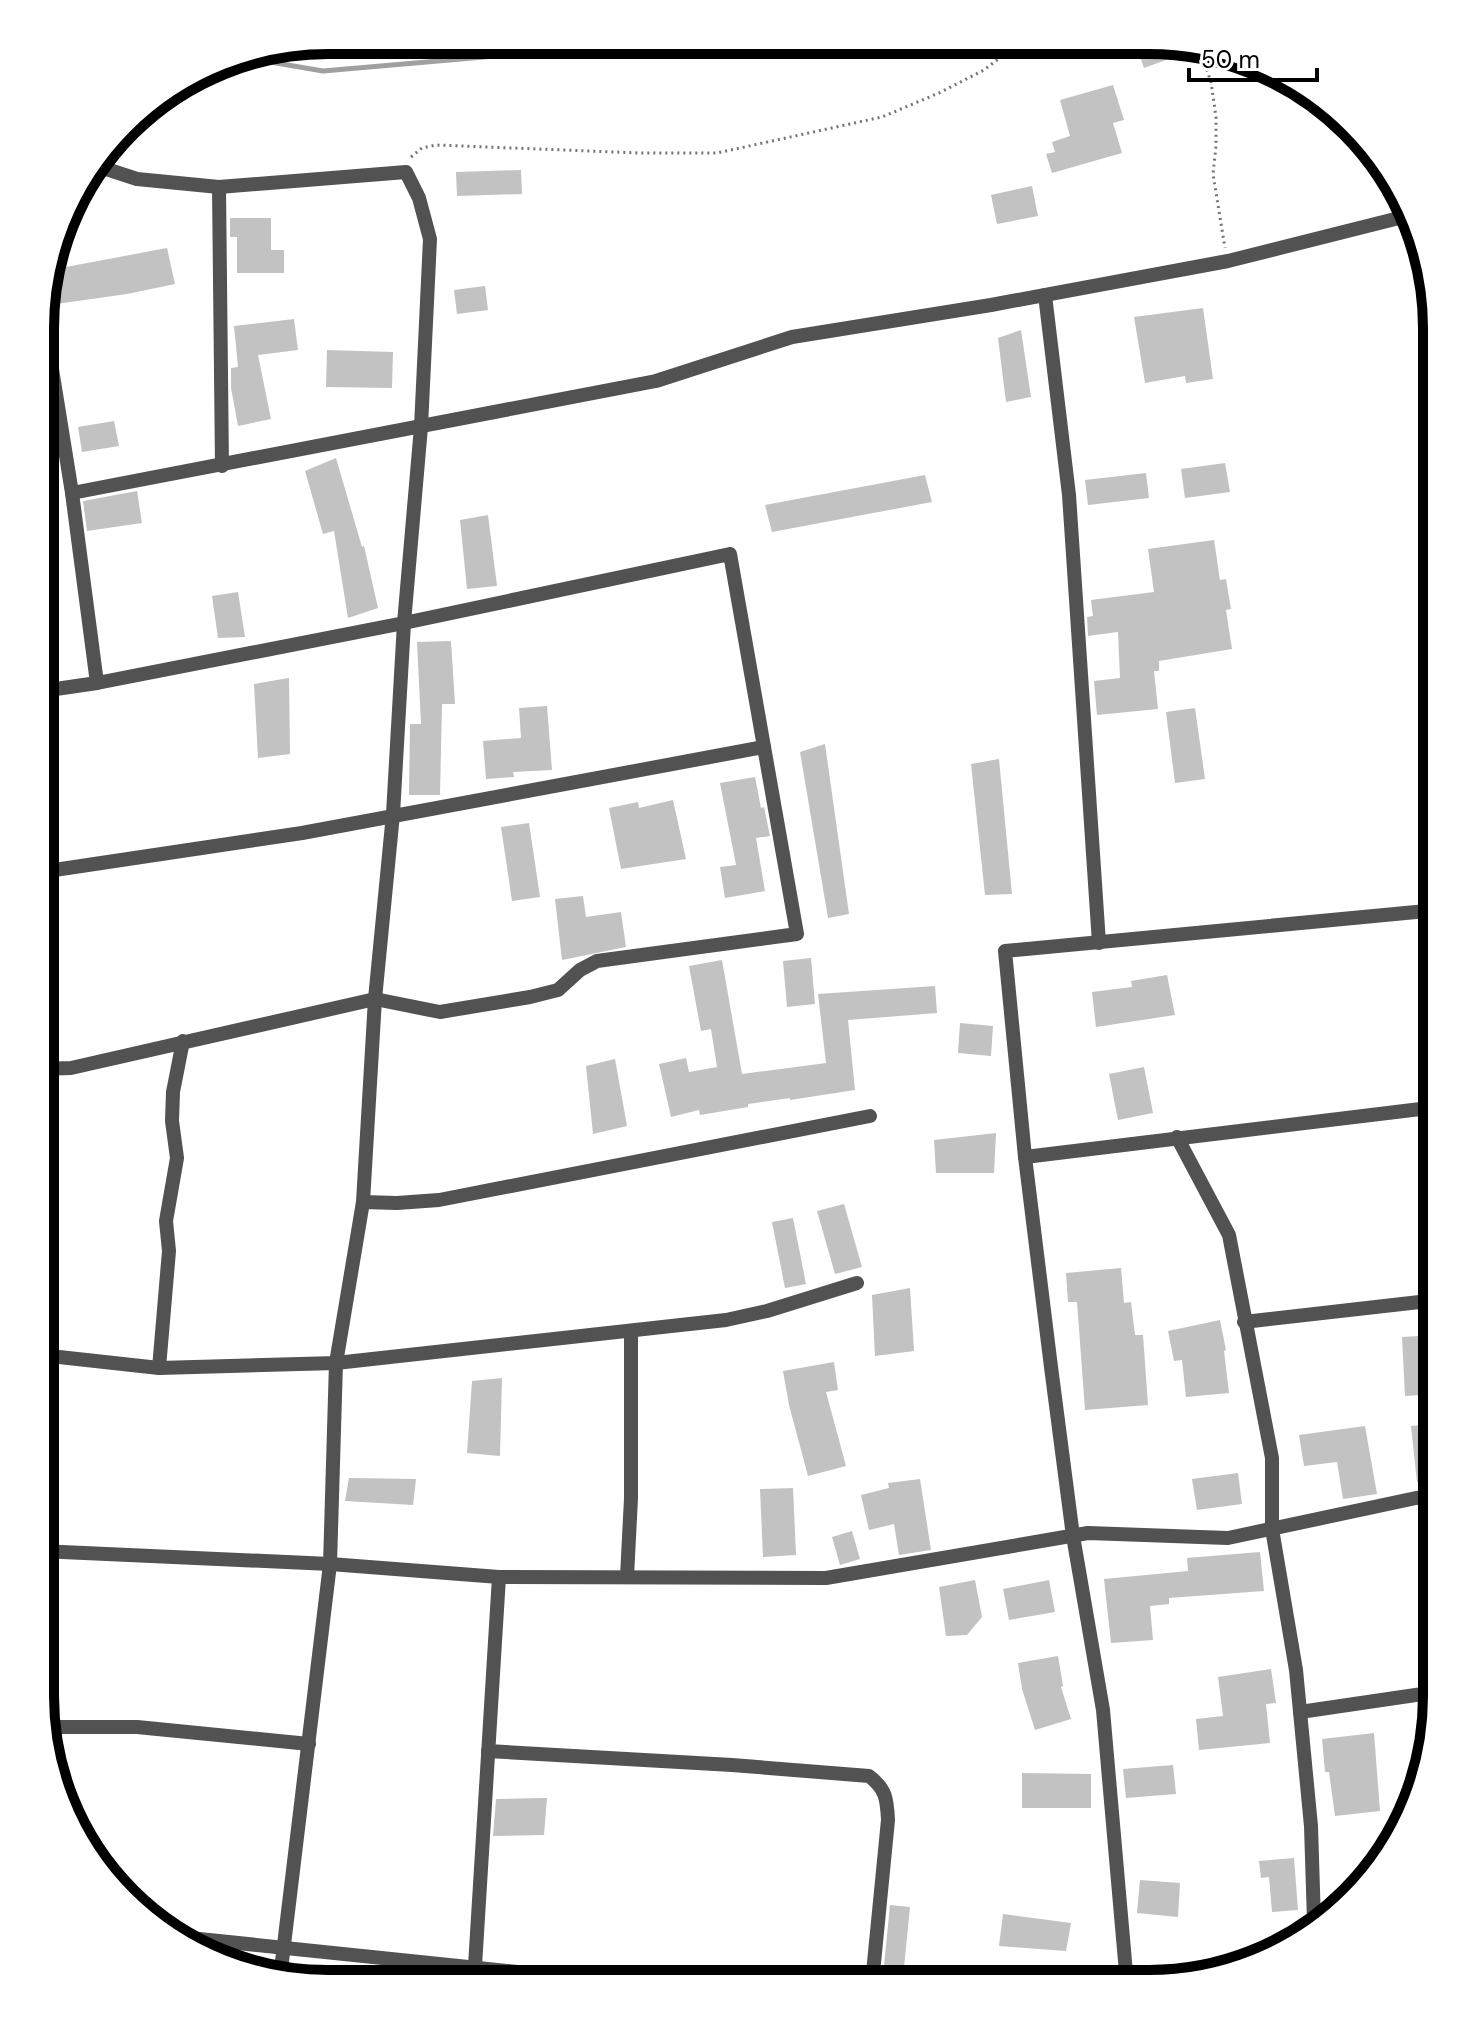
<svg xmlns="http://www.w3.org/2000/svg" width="1477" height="2024" viewBox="0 0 1477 2024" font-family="'DM Sans',sans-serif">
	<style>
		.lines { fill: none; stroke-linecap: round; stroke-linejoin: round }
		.stream { stroke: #a0a0a0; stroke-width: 5 }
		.building { fill: #c2c2c2 }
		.path { stroke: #747474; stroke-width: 3; stroke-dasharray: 2 4; stroke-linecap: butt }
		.street { stroke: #525252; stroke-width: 14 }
		.rim { fill: none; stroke: #000; stroke-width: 10 }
	</style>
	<rect width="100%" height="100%" fill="#fff"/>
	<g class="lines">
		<polyline class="stream" points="235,56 323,71 666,41"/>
	</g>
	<g class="building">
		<polygon points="1135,42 1172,42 1177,56 1144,68"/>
		<polygon points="1113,85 1124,120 1113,123 1122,153 1052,173 1046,154 1055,152 1052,142 1070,136 1060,100"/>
		<polygon points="521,170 522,194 457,196 456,172"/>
		<polygon points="1032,186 1038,216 997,224 991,195"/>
		<polygon points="230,218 271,218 271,250 284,250 284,273 237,273 237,237 230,237"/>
		<polygon points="167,248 175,284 127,294 56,304 50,270"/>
		<polygon points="485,286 488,310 457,314 454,290"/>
		<polygon points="1203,308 1213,379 1186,383 1185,376 1145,383 1134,317"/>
		<polygon points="294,319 298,350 258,355 271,419 238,426 231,388 231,368 238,367 234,326"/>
		<polygon points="1021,330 1031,397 1006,402 998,338"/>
		<polygon points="327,350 393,352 392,388 326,387"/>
		<polygon points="114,421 119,446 82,452 78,427"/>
		<polygon points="336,458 362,547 364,546 378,608 348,618 334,531 323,534 305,471"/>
		<polygon points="1225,463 1230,492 1185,498 1181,469"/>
		<polygon points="1146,473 1149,498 1088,505 1085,480"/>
		<polygon points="925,475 932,502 772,532 765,505"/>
		<polygon points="137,491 142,523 87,531 83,501"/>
		<polygon points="488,515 497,586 467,589 460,520"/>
		<polygon points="1214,540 1220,580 1226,579 1231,609 1226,610 1232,649 1159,661 1159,671 1154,671 1158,709 1097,715 1094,681 1120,678 1118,632 1088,636 1087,617 1093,616 1091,600 1154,592 1148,549"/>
		<polygon points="238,592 245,637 218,638 212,596"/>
		<polygon points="451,641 455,704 442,704 440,795 409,795 410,724 421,724 417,642"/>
		<polygon points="289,678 290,754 258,758 254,684"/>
		<polygon points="547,706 552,770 513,772 514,777 486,779 483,741 521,738 519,708"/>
		<polygon points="1195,708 1205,779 1175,783 1166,712"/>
		<polygon points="825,744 849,914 828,918 800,752"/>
		<polygon points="999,759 1012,894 985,895 971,764"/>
		<polygon points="755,777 761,808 764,807 770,836 756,838 765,891 725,898 720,867 736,865 720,783"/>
		<polygon points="673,800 686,859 621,869 609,808 638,802 639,808"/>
		<polygon points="529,823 540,897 512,901 501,827"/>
		<polygon points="583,896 586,917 621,912 626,947 562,960 555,899"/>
		<polygon points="811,958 815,1004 787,1007 783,961"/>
		<polygon points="722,960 742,1074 826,1063 818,994 935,986 937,1013 848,1020 855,1090 790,1100 790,1098 748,1104 748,1107 700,1115 699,1110 671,1117 659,1064 686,1058 689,1072 717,1067 711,1029 701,1031 689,966"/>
		<polygon points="1167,975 1175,1015 1096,1027 1092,992 1132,987 1131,981"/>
		<polygon points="960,1023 993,1026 991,1056 958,1053"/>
		<polygon points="615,1059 627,1126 593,1134 586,1066"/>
		<polygon points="1144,1067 1153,1113 1118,1120 1109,1074"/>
		<polygon points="996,1133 994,1173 936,1173 934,1140"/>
		<polygon points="844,1204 862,1267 835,1274 817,1211"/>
		<polygon points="793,1218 806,1284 785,1288 772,1222"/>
		<polygon points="1121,1268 1124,1303 1131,1302 1135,1335 1143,1335 1148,1405 1085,1410 1077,1302 1068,1302 1066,1273"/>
		<polygon points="910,1288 914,1351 875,1356 872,1295"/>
		<polygon points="1220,1320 1226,1350 1224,1351 1229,1393 1186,1397 1182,1360 1174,1361 1168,1331"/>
		<polygon points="1437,1335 1436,1394 1405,1396 1402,1337"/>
		<polygon points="834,1362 838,1390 826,1392 846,1466 808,1476 789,1405 783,1371"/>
		<polygon points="502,1378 500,1456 467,1453 472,1381"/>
		<polygon points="1436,1424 1436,1481 1417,1482 1411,1426"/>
		<polygon points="1365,1426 1377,1494 1343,1499 1337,1462 1304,1466 1299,1435"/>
		<polygon points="1238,1473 1242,1504 1197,1510 1192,1479"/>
		<polygon points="349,1478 416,1479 413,1505 345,1501"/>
		<polygon points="920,1479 931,1550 899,1555 894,1524 869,1530 861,1495 889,1488 888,1483"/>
		<polygon points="793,1488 796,1555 763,1557 760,1489"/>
		<polygon points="852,1531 860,1559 840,1565 832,1537"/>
		<polygon points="1260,1552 1264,1591 1169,1598 1169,1604 1150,1606 1153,1640 1111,1643 1104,1579 1188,1571 1187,1558"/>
		<polygon points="975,1580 982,1617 967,1635 946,1636 939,1587"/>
		<polygon points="1049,1580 1055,1612 1009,1620 1003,1589"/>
		<polygon points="1058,1656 1063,1686 1061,1687 1071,1719 1035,1730 1022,1689 1018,1663"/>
		<polygon points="1271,1669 1276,1703 1266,1704 1270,1743 1199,1750 1196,1719 1223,1716 1218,1677"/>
		<polygon points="1374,1733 1380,1811 1335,1816 1329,1772 1325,1772 1322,1739"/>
		<polygon points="1173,1765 1176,1794 1126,1798 1123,1769"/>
		<polygon points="1022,1773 1091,1774 1091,1808 1022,1808"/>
		<polygon points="547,1798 544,1835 493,1836 496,1799"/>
		<polygon points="1294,1858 1298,1910 1272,1912 1269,1877 1261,1878 1259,1861"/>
		<polygon points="1140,1880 1180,1883 1178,1917 1137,1913"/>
		<polygon points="890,1905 910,1907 904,1968 884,1966"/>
		<polygon points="1003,1914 1071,1923 1066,1951 999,1946"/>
	</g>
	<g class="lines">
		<g class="path">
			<polyline points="1199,47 1211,82 1216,117 1216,146 1213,174 1225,248"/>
			<polyline points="411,157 422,148 436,145 640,153 717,153 882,117 939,93 984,70 997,60 1014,42"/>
		</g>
		<g class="street">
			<polyline points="94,165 137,179 219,187 406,172 419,198 430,239 421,427 404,623 393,814 375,999 363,1202 336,1363 330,1564 280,1978"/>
			<polyline points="219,187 222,466"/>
			<polyline points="1045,295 1069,495 1099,943"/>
			<polyline points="42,307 72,493 97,683"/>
			<polyline points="72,493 656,381 792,337 991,305 1228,261 1411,215"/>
			<polyline points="41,872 302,833 764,747"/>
			<polyline points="41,1069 71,1068 375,999 440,1012 530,997 558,990 580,970 597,961 797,934 730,554 404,623 97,683 42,691"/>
			<polyline points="1177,1137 1229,1235 1272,1458 1272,1529 1296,1670 1311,1826 1314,1922"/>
			<polyline points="1025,1157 1437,1107"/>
			<polyline points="363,1202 397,1203 439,1200 870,1116"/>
			<polyline points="1244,1322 1437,1300"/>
			<polyline points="41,1355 159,1368 336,1363 726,1320 767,1311 857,1283"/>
			<polyline points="159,1368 169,1251 166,1221 177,1158 172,1121 173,1092 183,1041"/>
			<polyline points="40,1551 330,1564 499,1577 826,1578 1088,1533 1228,1538 1416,1498 1436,1496"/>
			<polyline points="627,1577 631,1498 631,1332"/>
			<polyline points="1300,1712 1436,1692"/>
			<polyline points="47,1727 137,1727 309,1744"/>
			<path d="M 488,1751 L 732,1765 L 869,1776 C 886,1789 887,1799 888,1820 L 872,1983"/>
			<polyline points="170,1936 614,1982"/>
			<polyline points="474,1982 499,1577"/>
			<polyline points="1127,1984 1103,1710 1073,1536 1051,1367 1025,1157 1005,951 1437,910"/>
		</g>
	</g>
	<path d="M0 0H1477V2024H0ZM328 54H1149A274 274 0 0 1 1423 328V1696A274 274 0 0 1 1149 1970H328A274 274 0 0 1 54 1696V328A274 274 0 0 1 328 54Z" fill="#fff" fill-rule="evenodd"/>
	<path class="rim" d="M328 54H1149A274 274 0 0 1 1423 328V1696A274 274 0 0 1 1149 1970H328A274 274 0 0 1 54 1696V328A274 274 0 0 1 328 54Z"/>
	<path d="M1189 68v12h128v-12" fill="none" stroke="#000000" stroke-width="4"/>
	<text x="1201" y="68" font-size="24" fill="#000000" stroke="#ffffff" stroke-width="6" paint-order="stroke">50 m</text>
</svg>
